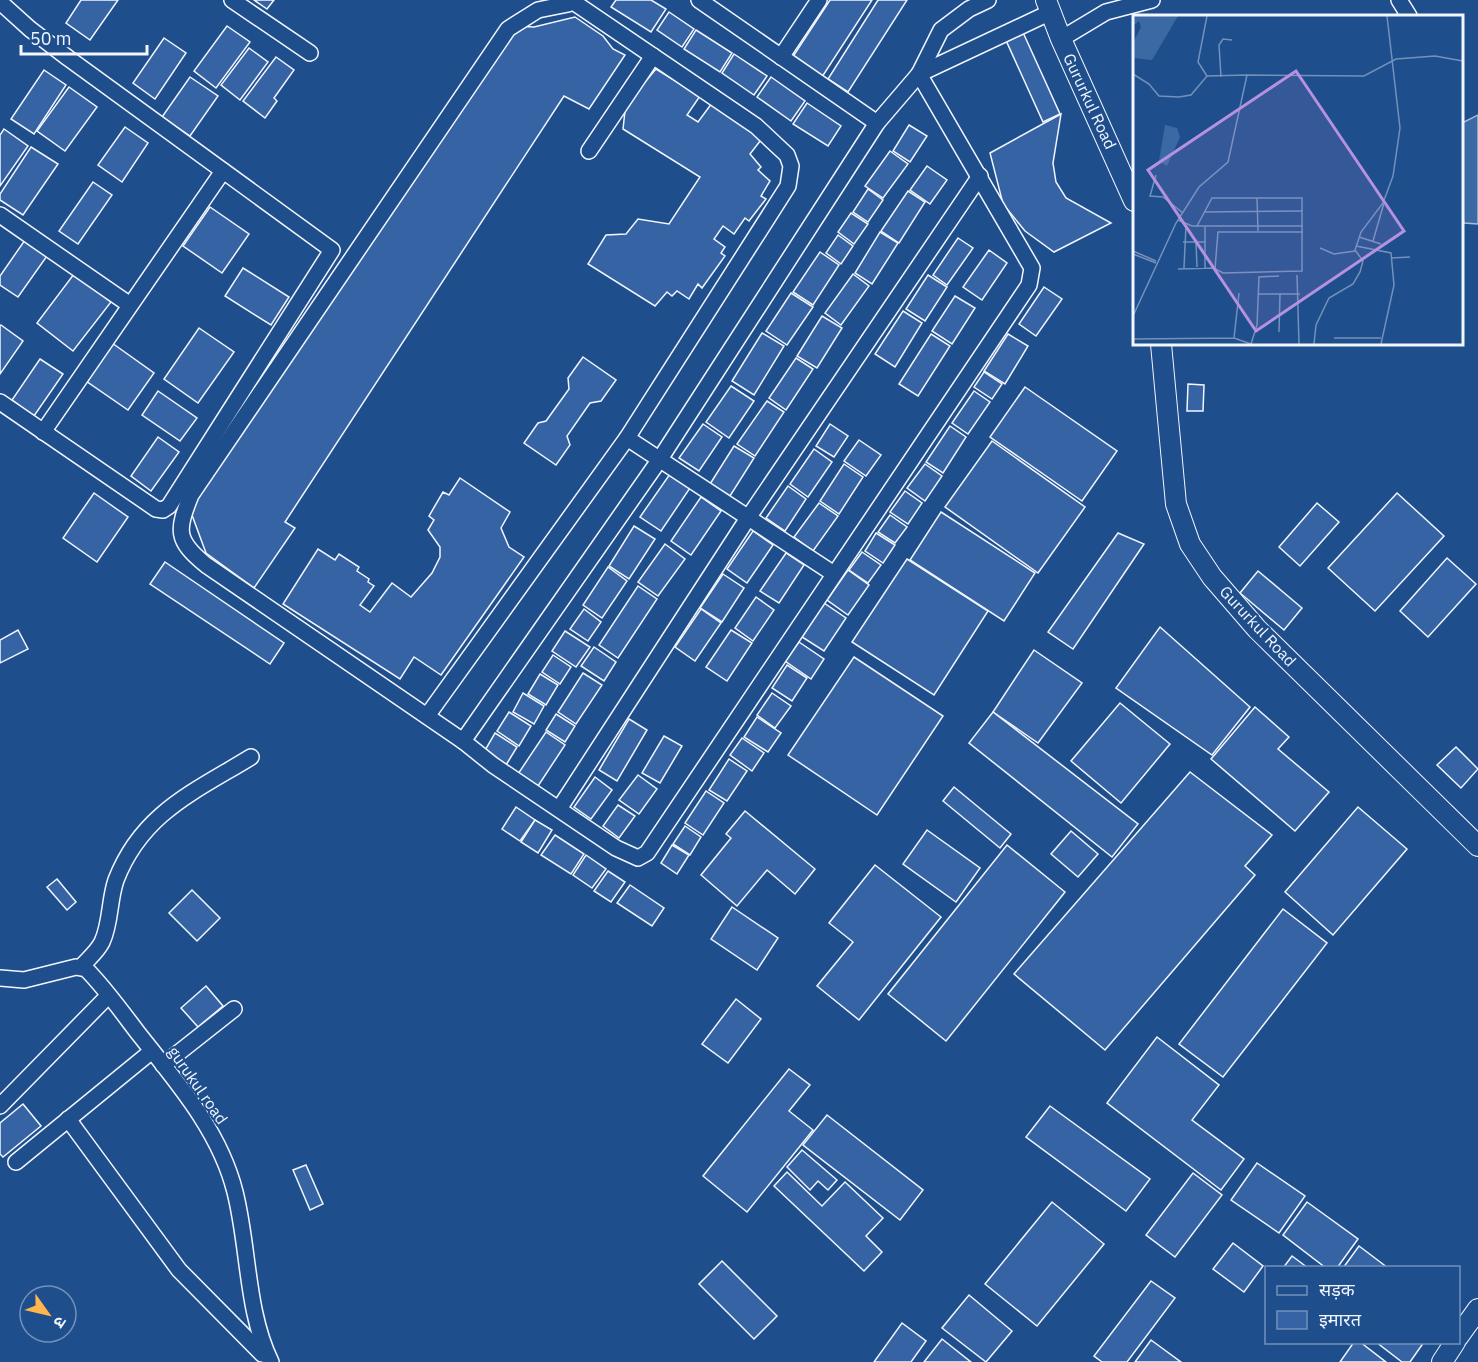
<svg xmlns="http://www.w3.org/2000/svg" width="1478" height="1362" viewBox="0 0 1478 1362" font-family="'IBM Plex Sans','Noto Sans Devanagari',sans-serif">
	<style>
		.water { fill: #3b69a3; stroke: #a8bbd7; stroke-width: 1.5 }
		.building { fill: #3563a3; stroke: #f2f6ff; stroke-width: 1.5 }
		.lines { fill: none; stroke-linecap: round; stroke-linejoin: round }
		.minor-casing { stroke: #f2f6ff; stroke-width: 18 }
		.tertiary-casing { stroke: #f2f6ff; stroke-width: 22 }
		.minor { stroke: #1f4e8c; stroke-width: 15 }
		.tertiary { stroke: #1f4e8c; stroke-width: 20 }
		.labels { text-anchor: middle; dominant-baseline: central; stroke-width: 4.5; stroke-linejoin: round; paint-order: stroke }
		.street-label { font-size: 16px; fill: #f2f6ff; stroke: #1f4e8c }
		.inset-road { fill: none; stroke: #7391ba; stroke-width: 1.5 }
		.view { fill: #b691df; fill-opacity: 0.15; stroke: #b691df; stroke-width: 3 }
		.inset-edge { fill: none; stroke: #f2f6ff; stroke-width: 3 }
	</style>
	<rect width="100%" height="100%" fill="#1f4e8c"/>
	<polygon class="water" points="1478,115 1478,224 1464,223 1462,213 1462,123"/>
	<g class="building">
		<polygon points="81,0 118,0 90,40 66,23"/>
		<polygon points="254,0 274,0 267,9"/>
		<polygon points="616,0 651,0 666,9 651,32 611,7"/>
		<polygon points="830,0 872,0 822,77 792,58"/>
		<polygon points="878,0 907,0 848,92 828,79"/>
		<polygon points="669,12 694,29 682,47 657,30"/>
		<polygon points="575,17 603,36 613,49 625,55 589,109 564,96 285,522 295,528 254,588 206,553 189,507 514,26 534,27"/>
		<polygon points="227,26 250,42 216,88 194,71"/>
		<polygon points="1021,28 1060,114 1043,122 1004,36"/>
		<polygon points="696,30 732,53 720,72 684,49"/>
		<polygon points="164,38 186,53 155,99 133,83"/>
		<polygon points="249,48 268,62 240,100 221,85"/>
		<polygon points="734,54 767,76 754,95 722,73"/>
		<polygon points="276,57 294,70 274,98 277,101 265,118 243,101"/>
		<polygon points="656,69 700,96 687,115 698,122 712,103 764,136 750,154 761,167 758,170 770,181 761,196 766,199 749,221 745,218 734,234 723,226 714,239 725,247 721,253 725,256 702,288 698,284 689,299 677,291 672,296 667,292 655,306 588,264 606,235 626,234 638,219 669,224 700,177 623,129 625,111 634,95"/>
		<polygon points="44,70 66,85 34,134 11,119"/>
		<polygon points="190,77 218,96 190,136 162,117"/>
		<polygon points="771,77 805,101 791,121 757,97"/>
		<polygon points="69,87 97,107 65,151 37,131"/>
		<polygon points="807,103 841,126 828,146 793,124"/>
		<polygon points="1061,114 1053,163 1056,182 1066,198 1111,223 1054,252 1025,231 1003,204 990,153"/>
		<polygon points="909,125 927,136 910,162 893,151"/>
		<polygon points="125,127 148,143 122,182 98,165"/>
		<polygon points="4,129 28,146 0,186 0,135"/>
		<polygon points="31,147 58,164 23,215 0,200 0,194"/>
		<polygon points="890,151 908,164 883,198 865,186"/>
		<polygon points="927,166 947,180 930,204 910,190"/>
		<polygon points="93,182 112,195 78,244 59,231"/>
		<polygon points="868,189 883,200 868,222 853,212"/>
		<polygon points="908,191 925,202 899,243 881,231"/>
		<polygon points="210,207 249,234 222,273 183,246"/>
		<polygon points="851,213 868,224 854,244 838,232"/>
		<polygon points="880,232 898,243 872,284 855,273"/>
		<polygon points="838,235 853,246 841,264 826,253"/>
		<polygon points="958,238 973,248 947,285 933,275"/>
		<polygon points="25,240 47,256 18,297 0,285 0,276"/>
		<polygon points="989,250 1007,263 982,300 963,287"/>
		<polygon points="820,252 839,265 813,305 793,292"/>
		<polygon points="243,268 289,297 271,325 225,296"/>
		<polygon points="74,274 111,302 73,351 37,323"/>
		<polygon points="853,274 869,286 841,325 825,313"/>
		<polygon points="928,275 947,287 925,321 906,309"/>
		<polygon points="1044,287 1062,299 1036,336 1019,324"/>
		<polygon points="791,293 813,307 787,345 766,331"/>
		<polygon points="955,296 975,308 952,344 932,331"/>
		<polygon points="903,311 922,323 895,367 875,354"/>
		<polygon points="822,316 842,328 817,368 797,356"/>
		<polygon points="1,325 23,341 0,374 0,326"/>
		<polygon points="199,328 234,352 198,403 164,379"/>
		<polygon points="762,333 784,346 754,395 732,381"/>
		<polygon points="931,334 950,346 918,396 899,384"/>
		<polygon points="1008,334 1028,346 1005,384 984,371"/>
		<polygon points="112,343 154,373 128,410 86,381"/>
		<polygon points="583,357 616,380 601,401 590,403 567,436 570,445 556,465 524,443 538,423 546,421 569,389 568,378"/>
		<polygon points="796,358 813,369 786,410 769,398"/>
		<polygon points="40,359 63,374 34,416 12,400"/>
		<polygon points="984,372 1002,384 992,399 974,387"/>
		<polygon points="1188,384 1204,385 1203,411 1187,411"/>
		<polygon points="731,386 754,401 729,438 706,422"/>
		<polygon points="1025,387 1117,451 1082,501 990,437"/>
		<polygon points="158,391 197,418 180,441 142,415"/>
		<polygon points="974,391 990,402 968,434 952,423"/>
		<polygon points="767,401 784,412 755,456 737,444"/>
		<polygon points="703,424 722,437 699,471 679,458"/>
		<polygon points="830,424 848,436 834,457 816,446"/>
		<polygon points="950,426 966,437 943,473 926,462"/>
		<polygon points="158,437 179,452 151,491 131,476"/>
		<polygon points="859,440 881,455 866,476 844,461"/>
		<polygon points="992,441 1085,507 1038,573 945,507"/>
		<polygon points="734,446 754,458 730,496 710,484"/>
		<polygon points="814,449 832,462 808,497 790,484"/>
		<polygon points="844,464 863,477 839,514 820,501"/>
		<polygon points="925,464 942,476 925,501 907,488"/>
		<polygon points="670,474 690,488 661,531 640,517"/>
		<polygon points="460,478 510,512 501,528 509,547 524,557 441,675 414,657 400,679 283,604 318,549 335,560 339,554 359,567 357,571 369,579 368,582 374,586 360,605 370,612 392,583 411,597 432,573 440,557 440,547 428,530 434,520 429,516 443,492 449,495"/>
		<polygon points="788,486 806,499 785,531 766,518"/>
		<polygon points="905,491 922,503 908,524 890,512"/>
		<polygon points="94,493 128,517 97,562 63,538"/>
		<polygon points="1397,493 1444,536 1375,611 1328,568"/>
		<polygon points="701,497 721,511 691,555 671,541"/>
		<polygon points="819,503 838,516 813,551 794,537"/>
		<polygon points="1317,503 1339,522 1300,566 1279,547"/>
		<polygon points="941,512 1035,573 1004,621 910,560"/>
		<polygon points="890,515 907,527 895,543 878,532"/>
		<polygon points="634,526 655,539 629,579 609,566"/>
		<polygon points="753,531 773,545 747,583 727,569"/>
		<polygon points="876,533 895,545 883,563 865,551"/>
		<polygon points="1118,533 1144,544 1073,649 1048,632"/>
		<polygon points="665,544 685,559 658,596 638,582"/>
		<polygon points="862,552 881,565 868,583 849,570"/>
		<polygon points="786,553 804,565 779,603 760,591"/>
		<polygon points="1447,558 1476,584 1428,637 1400,611"/>
		<polygon points="907,559 988,611 934,695 852,642"/>
		<polygon points="165,562 284,643 270,664 150,584"/>
		<polygon points="608,567 627,581 602,618 583,605"/>
		<polygon points="848,570 869,585 848,615 827,600"/>
		<polygon points="1258,571 1302,608 1284,630 1240,593"/>
		<polygon points="723,574 744,588 722,622 700,608"/>
		<polygon points="638,586 657,599 618,658 599,645"/>
		<polygon points="756,597 774,610 753,641 735,628"/>
		<polygon points="824,603 846,618 824,651 802,637"/>
		<polygon points="584,609 601,622 588,641 570,629"/>
		<polygon points="701,609 721,623 695,661 675,647"/>
		<polygon points="1160,627 1250,707 1212,755 1116,688"/>
		<polygon points="18,630 28,649 0,663 0,640"/>
		<polygon points="731,630 752,643 727,681 706,667"/>
		<polygon points="565,631 590,647 576,667 552,651"/>
		<polygon points="799,642 824,659 811,679 785,661"/>
		<polygon points="594,647 616,662 604,681 581,666"/>
		<polygon points="1034,650 1082,683 1038,743 993,712"/>
		<polygon points="553,655 571,667 560,684 542,672"/>
		<polygon points="854,657 943,716 877,815 788,755"/>
		<polygon points="787,665 807,678 792,701 772,688"/>
		<polygon points="583,673 602,685 576,724 558,712"/>
		<polygon points="540,674 558,685 546,705 528,694"/>
		<polygon points="523,693 544,706 534,724 513,712"/>
		<polygon points="772,693 791,706 775,728 757,715"/>
		<polygon points="1120,703 1170,744 1121,803 1071,761"/>
		<polygon points="1255,707 1289,737 1278,749 1329,792 1295,831 1211,759"/>
		<polygon points="509,712 531,726 519,746 497,731"/>
		<polygon points="993,712 1138,824 1112,857 969,743"/>
		<polygon points="556,714 575,726 565,742 546,730"/>
		<polygon points="757,717 781,733 768,752 744,737"/>
		<polygon points="629,719 647,730 617,781 599,770"/>
		<polygon points="546,732 565,745 538,786 518,774"/>
		<polygon points="495,733 517,747 506,765 484,752"/>
		<polygon points="664,736 682,746 660,783 642,773"/>
		<polygon points="742,738 764,753 752,771 730,755"/>
		<polygon points="1456,747 1478,769 1461,788 1437,765"/>
		<polygon points="729,759 747,771 727,801 709,790"/>
		<polygon points="1190,772 1272,835 1245,866 1255,875 1105,1050 1014,974"/>
		<polygon points="638,775 657,789 639,814 619,800"/>
		<polygon points="595,777 612,790 591,819 574,807"/>
		<polygon points="954,787 1011,834 1000,848 943,801"/>
		<polygon points="706,791 724,803 703,835 685,823"/>
		<polygon points="618,805 635,816 619,838 603,826"/>
		<polygon points="516,807 535,820 520,841 502,829"/>
		<polygon points="1358,807 1407,849 1333,935 1285,892"/>
		<polygon points="745,811 815,869 795,894 767,870 737,906 701,875 731,838 726,834"/>
		<polygon points="535,820 552,830 538,853 521,842"/>
		<polygon points="685,826 701,837 690,855 673,844"/>
		<polygon points="927,830 980,868 956,902 903,864"/>
		<polygon points="1071,831 1098,854 1078,877 1051,854"/>
		<polygon points="555,835 584,854 571,874 541,855"/>
		<polygon points="672,845 689,855 677,874 661,863"/>
		<polygon points="1007,845 1065,892 946,1041 888,994"/>
		<polygon points="586,855 606,869 592,888 573,875"/>
		<polygon points="875,865 941,917 859,1020 817,986 853,942 829,923"/>
		<polygon points="608,871 625,882 611,902 594,891"/>
		<polygon points="57,879 76,902 67,910 47,887"/>
		<polygon points="630,885 664,908 652,926 617,903"/>
		<polygon points="192,890 220,918 197,941 169,913"/>
		<polygon points="732,907 778,938 757,970 711,939"/>
		<polygon points="1283,909 1327,943 1223,1077 1179,1044"/>
		<polygon points="206,986 223,1006 198,1027 181,1008"/>
		<polygon points="736,999 761,1019 728,1063 702,1044"/>
		<polygon points="1157,1037 1219,1085 1192,1120 1244,1159 1221,1190 1107,1103"/>
		<polygon points="789,1069 810,1085 789,1111 813,1130 747,1212 703,1176"/>
		<polygon points="23,1104 41,1126 3,1157 0,1154 0,1123"/>
		<polygon points="1050,1106 1150,1179 1126,1211 1026,1137"/>
		<polygon points="827,1115 923,1190 900,1220 803,1145"/>
		<polygon points="802,1150 837,1180 828,1190 818,1181 810,1190 787,1167"/>
		<polygon points="1257,1163 1305,1196 1279,1233 1231,1200"/>
		<polygon points="306,1165 323,1204 310,1210 293,1170"/>
		<polygon points="787,1172 822,1206 845,1182 883,1218 866,1236 882,1252 864,1271 774,1186"/>
		<polygon points="1193,1173 1222,1195 1175,1257 1146,1235"/>
		<polygon points="1052,1202 1104,1244 1037,1326 985,1284"/>
		<polygon points="1307,1202 1358,1239 1337,1268 1326,1268 1283,1235"/>
		<polygon points="1233,1243 1263,1266 1244,1292 1213,1269"/>
		<polygon points="1359,1246 1388,1268 1343,1268"/>
		<polygon points="1292,1256 1308,1268 1283,1268"/>
		<polygon points="722,1261 777,1316 754,1339 699,1284"/>
		<polygon points="1151,1281 1175,1298 1127,1362 1102,1362 1094,1356"/>
		<polygon points="969,1295 1012,1331 986,1362 942,1328"/>
		<polygon points="902,1323 926,1341 911,1362 874,1362"/>
		<polygon points="942,1339 971,1362 924,1362"/>
		<polygon points="1151,1340 1181,1362 1135,1362"/>
		<polygon points="1354,1342 1360,1342 1386,1362 1340,1362"/>
		<polygon points="1376,1342 1424,1342 1410,1362 1402,1362"/>
	</g>
	<g class="lines">
		<g class="minor-casing">
			<g id="minor">
				<polyline points="232,0 310,53"/>
				<path d="M 574,0 L 568,4 L 538,10 L 508,29 L 191,495 C 177,530 175,540 206,565 L 463,741 L 493,765 L 616,848 L 638,858 L 647,853 L 1029,285 L 1032,268 L 919,74"/>
				<polyline points="699,0 877,123"/>
				<polyline points="1399,0 1409,16"/>
				<polyline points="0,2 30,29 68,58 332,250 169,506 163,510 156,509 0,402"/>
				<polyline points="1061,39 1106,12 1152,0"/>
				<polyline points="781,57 819,0"/>
				<polyline points="919,74 1051,12"/>
				<polyline points="589,151 653,56"/>
				<polyline points="0,215 130,305"/>
				<polyline points="43,432 223,171"/>
				<polyline points="627,438 834,574"/>
				<polyline points="427,716 627,438 788,186 791,166 787,155 756,126 572,1"/>
				<polyline points="463,741 660,459 877,123 919,74 941,30 969,9 988,0"/>
				<polyline points="559,809 748,518 980,176"/>
				<path d="M 81,967 C 88,959 97,952 102,942 C 111,923 109,900 116,880 C 142,813 194,792 251,757"/>
				<path d="M 0,978 L 24,980 L 76,967 L 86,969 C 105,988 122,1012 138,1033 C 176,1081 220,1131 235,1192 C 249,1247 246,1311 271,1362"/>
				<polyline points="163,1065 234,1009"/>
				<polyline points="0,1106 108,996"/>
				<polyline points="68,1119 179,1270 262,1354"/>
				<polyline points="16,1162 152,1051"/>
			</g>
		</g>
		<g class="tertiary-casing">
			<g id="tertiary">
				<polyline points="1046,0 1061,39 1134,201"/>
				<polyline points="1161,344 1176,504 1190,544 1212,577 1257,629 1478,846"/>
				<polyline points="1458,1337 1478,1309"/>
				<polyline points="1442,1362 1455,1342"/>
			</g>
		</g>
		<use href="#minor" class="minor"/>
		<use href="#tertiary" class="tertiary"/>
	</g>
	<g class="labels">
		<g class="street-label">
			<text transform="translate(1090 101) rotate(65)">Gururkul Road</text>
			<text transform="translate(1258 626) rotate(47)">Gururkul Road</text>
			<text transform="translate(198 1085) rotate(55)">gurukul road</text>
		</g>
	</g>
	<g transform="translate(1133 15)">
		<rect width="330" height="330" fill="#1f4e8c"/>
		<path d="M 0,1 L 45,1 L 19,45 L 0,43 L 0,28 L 8,12 L 6,6 L 0,11 ZM 32,110 L 44,113 L 47,122 L 34,151 L 26,146 Z" fill="#3b69a3"/>
		<path class="inset-road" d="M 74,1 L 65,47 L 74,61M 0,59 L 16,69 L 26,81 L 46,82 L 58,80 L 74,61 L 114,60M 88,62 L 86,30 L 90,24 L 99,25M 23,160 L 17,181 L 30,182 L 50,198M 124,183 L 125,216M 71,197 L 170,196M 45,205 L 59,211 L 170,211M 226,222 L 248,229M 240,226 L 251,188M 50,227 L 72,227M 63,227 L 64,252M 223,231 L 258,238 L 261,270 L 248,329M 187,233 L 201,239 L 222,236M 0,236 L 23,246M 0,239 L 23,248M 258,243 L 277,242M 51,253 L 53,210M 72,253 L 72,212M 45,254 L 81,253 L 90,258 L 169,256 L 169,183 L 79,183 L 64,211M 82,254 L 85,217 L 170,217M 164,260 L 166,329M 125,279 L 167,279M 0,301 L 43,208 L 66,172 L 95,147 L 114,60 L 231,61 L 263,44 L 302,41 L 330,46M 146,317 L 147,279M 101,323 L 106,278M 201,323 L 248,323M 0,324 L 101,323 L 118,329M 118,329 L 124,310 L 126,262 L 146,261M 181,329 L 183,310 L 196,283 L 220,269 L 227,257 L 230,246 L 222,235 L 228,217 L 250,188 L 260,161 L 267,113 L 254,1"/>
		<path class="view" d="M 163,56 L 271,216 L 123,316 L 15,155 Z"/>
		<rect width="330" height="330" class="inset-edge"/>
	</g>
	<rect x="1265" y="1266" width="195" height="78" fill="#1f4e8c" stroke="#7391ba" stroke-width="1.5"/>
	<rect x="1277" y="1286" width="30" height="9" fill="#1f4e8c" stroke="#7391ba" stroke-width="1.5"/>
	<text x="1319" y="1296" font-size="18" fill="#f2f6ff">सड़क</text>
	<rect x="1277" y="1311" width="30" height="18" fill="#3563a3" stroke="#7391ba" stroke-width="1.5"/>
	<text x="1319" y="1326" font-size="18" fill="#f2f6ff">इमारत</text>
	<g transform="translate(48 1314) rotate(124)"><circle r="28" fill="#1f4e8c" stroke="#7391ba" stroke-width="1.5"/>
	<path d="M0-4.5L10 22L0 15L-10 22Z" fill="#ffb74d"/>
	<text y="-9" font-size="16" font-weight="bold" text-anchor="middle" fill="#f2f6ff">उ</text>
	</g>
	<path d="M21 45v9h126v-9" fill="none" stroke="#f2f6ff" stroke-width="3"/>
	<text x="30" y="45" font-size="18" fill="#f2f6ff" stroke="#1f4e8c" stroke-width="4.5" paint-order="stroke">50 m</text>
</svg>
